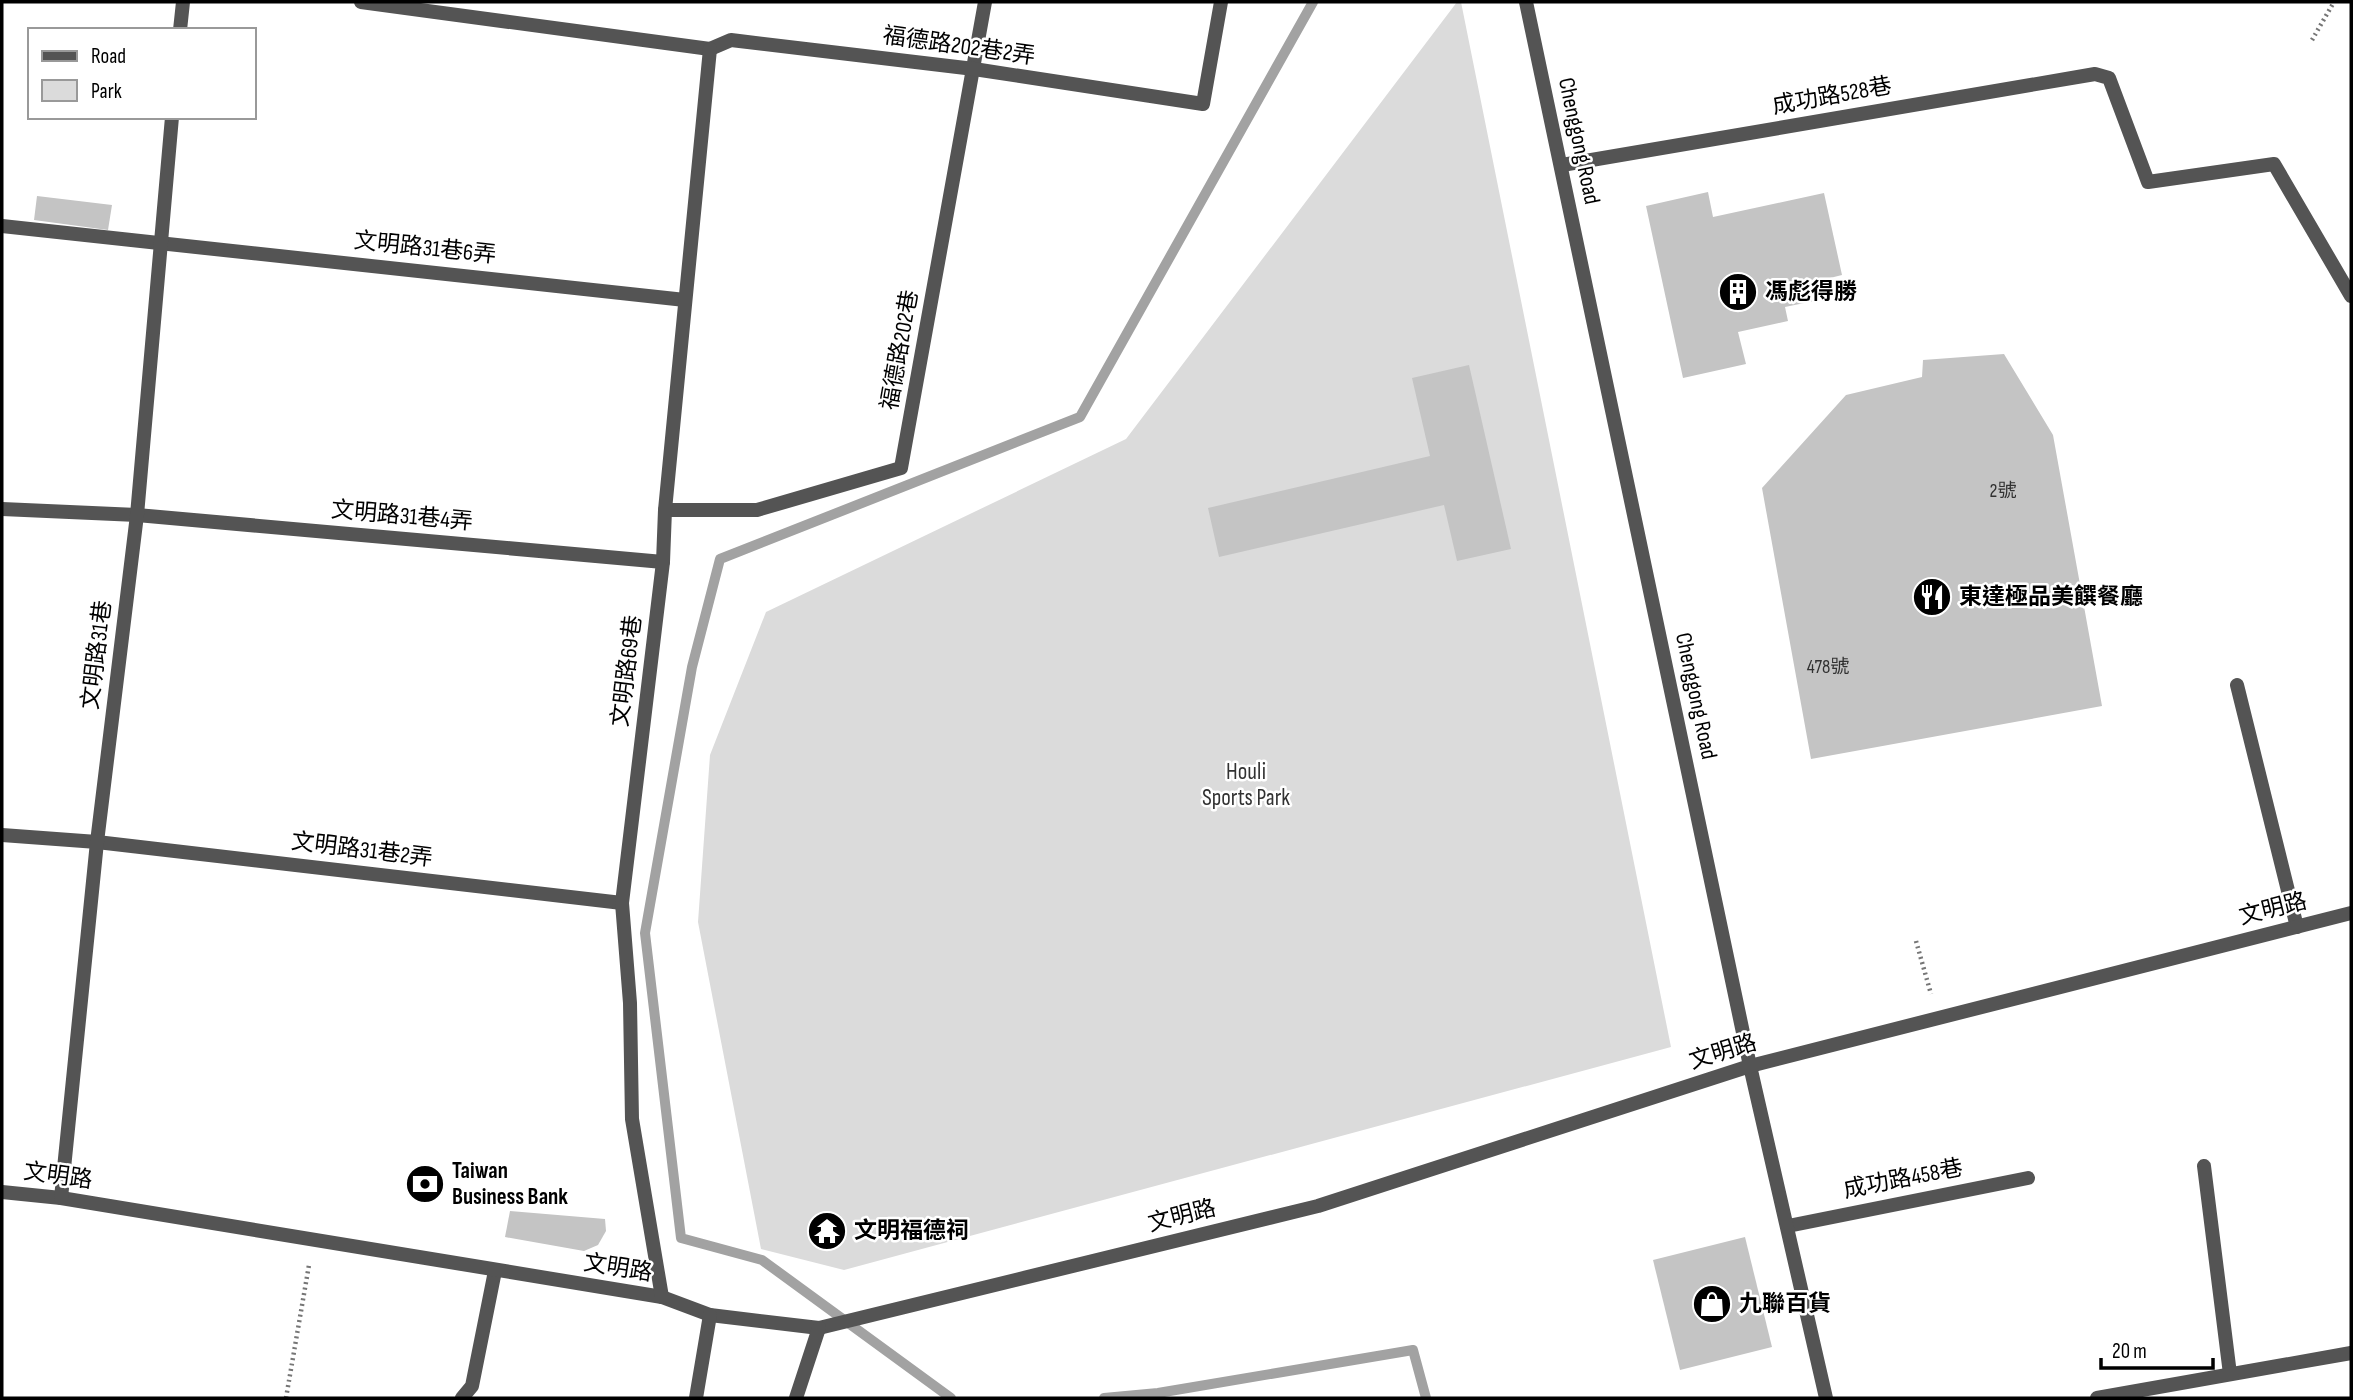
<svg xmlns="http://www.w3.org/2000/svg" width="2353" height="1400" viewBox="0 0 2353 1400" font-family="'Sofia Sans Condensed','Noto Sans TC',sans-serif">
	<style>
		.green { fill: #dbdbdb }
		.lines { fill: none; stroke-linecap: round; stroke-linejoin: round }
		.stream { stroke: #a2a2a2; stroke-width: 10 }
		.building { fill: #c4c4c4 }
		.path { stroke: #767676; stroke-width: 4.5; stroke-dasharray: 2 3.5; stroke-linecap: butt }
		.service { stroke: #545454; stroke-width: 14 }
		.minor { stroke: #545454; stroke-width: 14 }
		.labels { text-anchor: middle; dominant-baseline: central; stroke-width: 5; stroke-linejoin: round; paint-order: stroke }
		.number-label { font-size: 19px; fill: #313131 }
		.street-label { font-size: 23px; fill: #000; stroke: #fff }
		.poi-label { font-size: 23px; font-weight: bold; fill: #000; stroke: #fff; text-anchor: start }
		.park-label { font-size: 23px; fill: #323232; stroke: #fff }
	</style>
	<rect width="100%" height="100%" fill="#fff"/>
	<polygon class="green" points="1457,2 1461,2 1671,1047 844,1270 761,1249 698,922 710,755 766,612 1126,439"/>
	<g class="lines">
		<g class="stream">
			<polyline points="951,1398 762,1260 681,1238 645,933 692,667 720,559 1080,417 1313,2"/>
			<polyline points="1104,1398 1158,1393 1413,1350 1426,1398"/>
		</g>
	</g>
	<g class="building">
		<polygon points="1708,192 1713,217 1824,193 1842,275 1810,283 1814,301 1785,307 1788,321 1738,332 1746,364 1683,378 1646,206"/>
		<polygon points="37,196 112,205 108,230 34,220"/>
		<polygon points="2004,354 2053,435 2102,706 1811,759 1762,488 1846,395 1922,377 1923,360"/>
		<polygon points="1469,365 1511,549 1457,561 1444,505 1219,557 1208,508 1430,456 1412,378"/>
		<polygon points="510,1211 605,1219 606,1231 598,1245 584,1251 505,1237"/>
		<polygon points="1745,1237 1772,1347 1680,1370 1653,1260"/>
	</g>
	<g class="lines">
		<g class="path">
			<polyline points="2312,40 2334,2"/>
			<polyline points="1916,941 1931,994"/>
			<polyline points="286,1398 309,1265"/>
		</g>
		<g class="service">
			<polyline points="1562,165 2095,74 2109,78 2148,182 2274,164 2351,296"/>
			<polyline points="665,510 757,510 901,468 985,2"/>
			<polyline points="2237,685 2297,927"/>
			<polyline points="2204,1166 2230,1374"/>
			<polyline points="1788,1226 2028,1178"/>
			<polyline points="462,1398 472,1386 495,1271"/>
			<polyline points="2097,1398 2351,1353"/>
		</g>
		<g class="minor">
			<polyline points="361,2 710,49"/>
			<polyline points="1526,2 1750,1066 1826,1398"/>
			<polyline points="180,30 183,2"/>
			<polyline points="710,49 731,40 974,69 1203,104 1221,2"/>
			<polyline points="2,226 685,300"/>
			<polyline points="2,509 137,515 663,562"/>
			<polyline points="2,835 97,842 622,903"/>
			<polyline points="2,1192 61,1198 662,1297 710,1315 819,1328 1318,1206 1750,1066 2351,913"/>
			<polyline points="61,1198 97,842 137,515 172,117"/>
			<polyline points="662,1297 632,1119 630,1003 622,903 663,562 665,510 710,49"/>
			<polyline points="696,1398 710,1315"/>
			<polyline points="796,1398 819,1328"/>
		</g>
	</g>
	<defs>
		<g id="building-disc" transform="scale(2.0125)"><circle r="9.5" fill="#000" stroke="#fff"/><path d="M-4-6H4V6H1V3H-1V6H-4ZM-2.5-4.3h1.7v1.8h-1.7ZM.8-4.3h1.7v1.8H.8ZM-2.5-1h1.7V.8h-1.7ZM.8-1h1.7V.8H.8Z" fill="#fff"/></g>
		<g id="restaurant-disc" transform="scale(2.0125)"><circle r="9.5" fill="#000" stroke="#fff"/><path d="M-5-6h1v4h1v-4h1v4h1v-4h1v5L-1.5 .5V6h-2V.5L-5-1ZM5-6V6H3V1.5H1.5Q1.5-4 5-6Z" fill="#fff"/></g>
		<g id="bank-disc" transform="scale(2.0125)"><circle r="9.5" fill="#000" stroke="#fff"/><path d="M-6-4H6V4H-6ZM0-2.3a2.3 2.3 0 1 0 0 4.6a2.3 2.3 0 1 0 0-4.6Z" fill="#fff"/></g>
		<g id="temple-disc" transform="scale(2.0125)"><circle r="9.5" fill="#000" stroke="#fff"/><path d="M0-6L5-2H3V0L6.5 2.5H4V6H1.5V3h-3V6H-4V2.5H-6.5L-3 0V-2H-5Z" fill="#fff"/></g>
		<g id="shop-disc" transform="scale(2.0125)"><circle r="9.5" fill="#000" stroke="#fff"/><path d="M-5-2.5h2.3a2.7 3.5 0 0 1 5.4 0H5L5.5 6h-11ZM-1.5-2.5h3a1.5 2.3 0 0 0-3 0Z" fill="#fff"/></g>
	</defs>
	<g fill-rule="evenodd">
		<use href="#building-disc" x="1738" y="292"/>
		<use href="#restaurant-disc" x="1932" y="597"/>
		<use href="#bank-disc" x="425" y="1184"/>
		<use href="#temple-disc" x="827" y="1231"/>
		<use href="#shop-disc" x="1712" y="1304"/>
	</g>
	<g class="labels">
		<g class="number-label">
			<text x="2003" y="491">2號</text>
			<text x="1828" y="667">478號</text>
		</g>
		<g class="street-label">
			<text transform="translate(959 46) rotate(8)">福德路202巷2弄</text>
			<text transform="translate(1832 96) rotate(-10)">成功路528巷</text>
			<text transform="translate(1579 141) rotate(78)">Chenggong Road</text>
			<text transform="translate(425 248) rotate(6)">文明路31巷6弄</text>
			<text transform="translate(900 350) rotate(-80)">福德路202巷</text>
			<text transform="translate(402 516) rotate(5)">文明路31巷4弄</text>
			<text transform="translate(97 655) rotate(-83)">文明路31巷</text>
			<text transform="translate(627 671) rotate(-83)">文明路69巷</text>
			<text transform="translate(1696 696) rotate(78)">Chenggong Road</text>
			<text transform="translate(362 850) rotate(7)">文明路31巷2弄</text>
			<text transform="translate(2273 909) rotate(-14)">文明路</text>
			<text transform="translate(1723 1052) rotate(-17)">文明路</text>
			<text transform="translate(58 1176) rotate(8)">文明路</text>
			<text transform="translate(1903 1179) rotate(-11)">成功路458巷</text>
			<text transform="translate(1182 1216) rotate(-14)">文明路</text>
			<text transform="translate(618 1268) rotate(9)">文明路</text>
		</g>
		<g class="poi-label">
			<text x="1765" y="292">馮彪得勝</text>
			<text x="1959" y="597">東達極品美饌餐廳</text>
			<text x="452" y="1171">Taiwan<tspan x="452" dy="26">Business Bank</tspan></text>
			<text x="854" y="1231">文明福德祠</text>
			<text x="1739" y="1304">九聯百貨</text>
		</g>
		<g class="park-label">
			<text x="1246" y="772">Houli<tspan x="1246" dy="26">Sports Park</tspan></text>
		</g>
	</g>
	<rect width="2353" height="1400" fill="none" stroke="#000000" stroke-width="7"/>
	<rect x="28" y="28" width="228" height="91" fill="#ffffff" stroke="#999999" stroke-width="2"/>
	<rect x="42" y="51" width="35" height="10" fill="#545454" stroke="#999999" stroke-width="2"/>
	<text x="91" y="63" font-size="21" fill="#000000">Road</text>
	<rect x="42" y="80" width="35" height="21" fill="#dbdbdb" stroke="#999999" stroke-width="2"/>
	<text x="91" y="98" font-size="21" fill="#000000">Park</text>
	<path d="M2101 1358v10h112v-10" fill="none" stroke="#000000" stroke-width="3.5"/>
	<text x="2112" y="1358" font-size="21" fill="#000000" stroke="#ffffff" stroke-width="5" paint-order="stroke">20 m</text>
</svg>
